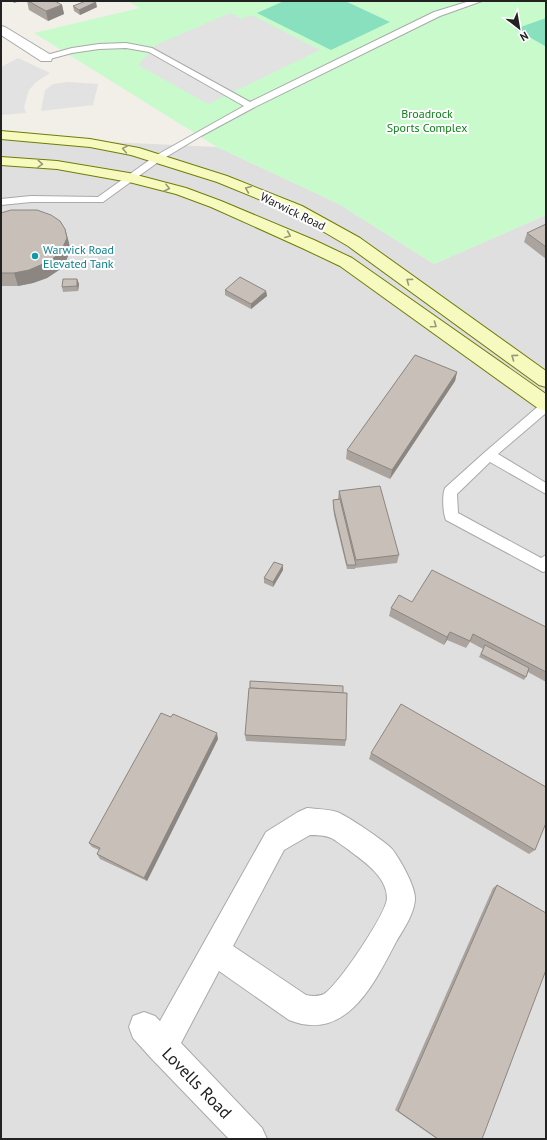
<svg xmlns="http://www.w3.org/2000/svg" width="547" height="1140" viewBox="0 0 547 1140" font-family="'PT Sans',sans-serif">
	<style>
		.residential { fill: #e0dfdf }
		.park { fill: #c8facc }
		.pitch { fill: #88e0be }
		.parking { fill: #e2e2e2 }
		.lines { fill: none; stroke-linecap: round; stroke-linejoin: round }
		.service-casing { stroke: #a9a9a9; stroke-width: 2 }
		.minor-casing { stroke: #a9a9a9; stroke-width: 2 }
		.secondary-casing { stroke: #707d05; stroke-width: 2 }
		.service { fill: #fff; fill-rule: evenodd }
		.minor { fill: #fff; fill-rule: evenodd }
		.secondary { fill: #f7fabf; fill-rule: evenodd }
		.wall { fill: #aba49e }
		.shaded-wall { fill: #8b8681 }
		.building { fill: #c7bfb8; stroke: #8b8681 }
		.oneway { stroke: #979978 }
		.culture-dot { fill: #0f9aa8; stroke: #fff; stroke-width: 1.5 }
		.labels { text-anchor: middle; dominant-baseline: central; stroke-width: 4; stroke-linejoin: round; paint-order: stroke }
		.far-park-label { font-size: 12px; fill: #0c8416; stroke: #fff }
		.far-street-label { font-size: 12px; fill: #222; stroke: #fff }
		.far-culture-label { font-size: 12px; fill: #0d838f; stroke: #fff; text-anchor: start }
		.near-street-label { font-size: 17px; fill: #222; stroke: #fff }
	</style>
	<rect width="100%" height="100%" fill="#f2efe9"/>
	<polygon class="residential" points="1,137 217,147 339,204 434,264 546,215 546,1139 1,1139"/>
	<polygon class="park" points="128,1 546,1 546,215 434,264 339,204 217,147 34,33 140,8"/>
	<g class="pitch">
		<polygon points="284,1 345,1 390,22 331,50 257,13"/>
		<polygon points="546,18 545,46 515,29"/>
	</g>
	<g class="parking">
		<polygon points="230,13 242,19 251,15 320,50 208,104 138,65 156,45"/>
		<polygon points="18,58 50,73 36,82 29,90 24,107 26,113 1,115 1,67"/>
		<polygon points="68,82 98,84 93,105 41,111 45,90 53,84"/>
	</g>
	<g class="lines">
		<g class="service-casing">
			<g id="service">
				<polygon points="470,1 482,1 440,16 253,108 201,136 161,160 103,202 31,202 1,205 1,199 31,196 98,197 155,156 244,106 149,52 126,48 99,49 72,53 46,60 42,58 43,56 72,48 99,44 126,43 152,48 250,102 434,12"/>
				<path d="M 546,402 L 546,413 L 498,454 L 546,483 L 546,494 L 490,462 L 457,494 L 458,513 L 541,558 L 546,555 L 546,571 L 543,572 L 446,520 C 443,513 442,496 445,488 L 485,452 L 542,403 Z"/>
			</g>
		</g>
		<g class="minor-casing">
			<g id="minor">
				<polygon points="1,26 5,27 51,55 52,58 51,61 41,61 1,35"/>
				<path d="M 307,808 C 317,809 328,809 337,812 C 346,815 386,842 392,849 C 400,859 415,886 415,898 C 415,913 403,930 396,942 C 374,984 346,1043 289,1020 L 219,971 L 181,1043 L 262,1128 L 267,1139 L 229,1139 L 151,1058 L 133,1038 L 129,1027 L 133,1016 L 144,1012 L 155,1016 L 160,1021 L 266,832 L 298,812 ZM 310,835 C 316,835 325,835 331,838 C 336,840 341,845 346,848 C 362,860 387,876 387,898 C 387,913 337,987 324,994 C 318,997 311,996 306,995 L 233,946 L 284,850 Z"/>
			</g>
		</g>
		<g class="secondary-casing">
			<g id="secondary">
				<polygon points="1,131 90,139 139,148 227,176 302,206 360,238 546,371 546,387 539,385 348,246 290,212 217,182 131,155 90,147 1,139"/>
				<polygon points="1,157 57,161 129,173 186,188 221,201 314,240 352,258 546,394 546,411 539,409 340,266 302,248 211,207 176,194 129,182 57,169 1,165"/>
			</g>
		</g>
		<use href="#service" class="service"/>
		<use href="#minor" class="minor"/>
		<use href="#secondary" class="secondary"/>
	</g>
	<g class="wall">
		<polygon points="27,1 62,5 64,14 48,21 29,10"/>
		<polygon points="73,6 97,7 80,15 74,11"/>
		<polygon points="1,213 65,229 69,243 70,251 66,261 59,270 47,278 33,283 18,286 1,286"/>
		<polygon points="546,224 546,259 524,242 527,233"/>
		<polygon points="77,279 79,284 78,291 63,292 62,287"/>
		<polygon points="225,290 266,291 267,296 251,309 225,295"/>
		<polygon points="457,372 455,381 390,479 346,459 347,450"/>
		<polygon points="339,491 399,555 397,563 355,568 355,569 347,569 334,515 333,504 333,500 338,499"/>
		<polygon points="283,570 273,587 264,583 264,578"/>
		<polygon points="412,602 546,627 546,682 528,672 526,677 524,680 479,657 483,649 470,642 466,648 447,640 444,645 389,616 391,608"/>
		<polygon points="343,693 346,740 345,746 246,741 245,735"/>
		<polygon points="218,739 147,881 100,859 97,854 99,850 92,847 89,843"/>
		<polygon points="371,753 535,850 529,854 369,759"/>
		<polygon points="497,885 482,1139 437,1139 395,1110 493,888"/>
	</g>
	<g class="shaded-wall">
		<polygon points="13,1 20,1 14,3"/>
		<polygon points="96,2 97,7 80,15 79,10"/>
		<polygon points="62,5 64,14 48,21 46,11"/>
		<polygon points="65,229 69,243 70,251 66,261 59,270 47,278 33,283 18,286 14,273"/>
		<polygon points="77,279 79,284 78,291 77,286"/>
		<polygon points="266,291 267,296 251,309 251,304"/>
		<polygon points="457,372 455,381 390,479 392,470"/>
		<polygon points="283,565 283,570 273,587 273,582"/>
		<polygon points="450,632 447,640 444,645 447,637"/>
		<polygon points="217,733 218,739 147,881 144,878"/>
	</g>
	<g class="building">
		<polygon points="28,1 55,1 62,5 46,11"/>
		<polygon points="86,1 94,1 96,2 79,10 73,6"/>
		<polygon points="11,210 37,210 51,215 60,221 65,229 67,238 63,247 55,257 43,264 29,270 14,273 1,273 1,213"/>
		<polygon points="546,224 546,247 527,233"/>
		<polygon points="240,277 266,291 251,304 225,290"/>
		<polygon points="63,279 77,279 77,286 62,287"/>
		<polygon points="415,355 457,372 392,470 347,450"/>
		<polygon points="380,486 399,555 356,560 339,491"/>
		<polygon points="340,499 356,565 347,565 334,510 333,500"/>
		<polygon points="274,562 283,565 273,582 264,578"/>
		<polygon points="432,570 546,627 546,672 473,634 470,641 450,632 447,637 391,608 399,595 412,602"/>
		<polygon points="485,645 529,668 526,677 481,654"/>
		<polygon points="250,681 343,686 343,693 250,688"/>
		<polygon points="249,688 347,693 346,740 245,735"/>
		<polygon points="401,704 546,787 546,823 535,850 371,753"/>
		<polygon points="161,713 171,717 173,714 217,733 144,878 97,854 100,848 89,843"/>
		<polygon points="497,885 546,913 546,970 482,1139 438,1139 398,1111"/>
	</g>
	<defs><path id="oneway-chevron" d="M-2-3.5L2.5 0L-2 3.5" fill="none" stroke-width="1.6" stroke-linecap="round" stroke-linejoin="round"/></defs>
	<g class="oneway">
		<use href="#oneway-chevron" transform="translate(125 149) rotate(-170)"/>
		<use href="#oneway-chevron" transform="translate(40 164) rotate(4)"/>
		<use href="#oneway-chevron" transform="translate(167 188) rotate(14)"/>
		<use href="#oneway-chevron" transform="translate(248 189) rotate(-157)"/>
		<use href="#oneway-chevron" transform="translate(288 235) rotate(23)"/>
		<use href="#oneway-chevron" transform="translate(409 281) rotate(-144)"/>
		<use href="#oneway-chevron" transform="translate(434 325) rotate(35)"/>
		<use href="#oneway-chevron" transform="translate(514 357) rotate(-144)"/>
	</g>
	<circle class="culture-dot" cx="35" cy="256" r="4"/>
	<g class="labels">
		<g class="far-park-label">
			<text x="427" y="113">Broadrock<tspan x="427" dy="14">Sports Complex</tspan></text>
		</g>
		<g class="far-street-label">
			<text transform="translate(293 211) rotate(26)">Warwick Road</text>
		</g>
		<g class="far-culture-label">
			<text x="43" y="249">Warwick Road<tspan x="43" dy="14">Elevated Tank</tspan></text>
		</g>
		<g class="near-street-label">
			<text transform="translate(197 1083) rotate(46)">Lovells Road</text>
		</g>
	</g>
	<rect width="547" height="1140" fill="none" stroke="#222222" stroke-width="4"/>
	<g transform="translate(519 28) rotate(149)" stroke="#ffffff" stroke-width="3" paint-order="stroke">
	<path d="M0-3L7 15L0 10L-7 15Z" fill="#222222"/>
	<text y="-6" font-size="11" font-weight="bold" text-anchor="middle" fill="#222222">N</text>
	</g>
</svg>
